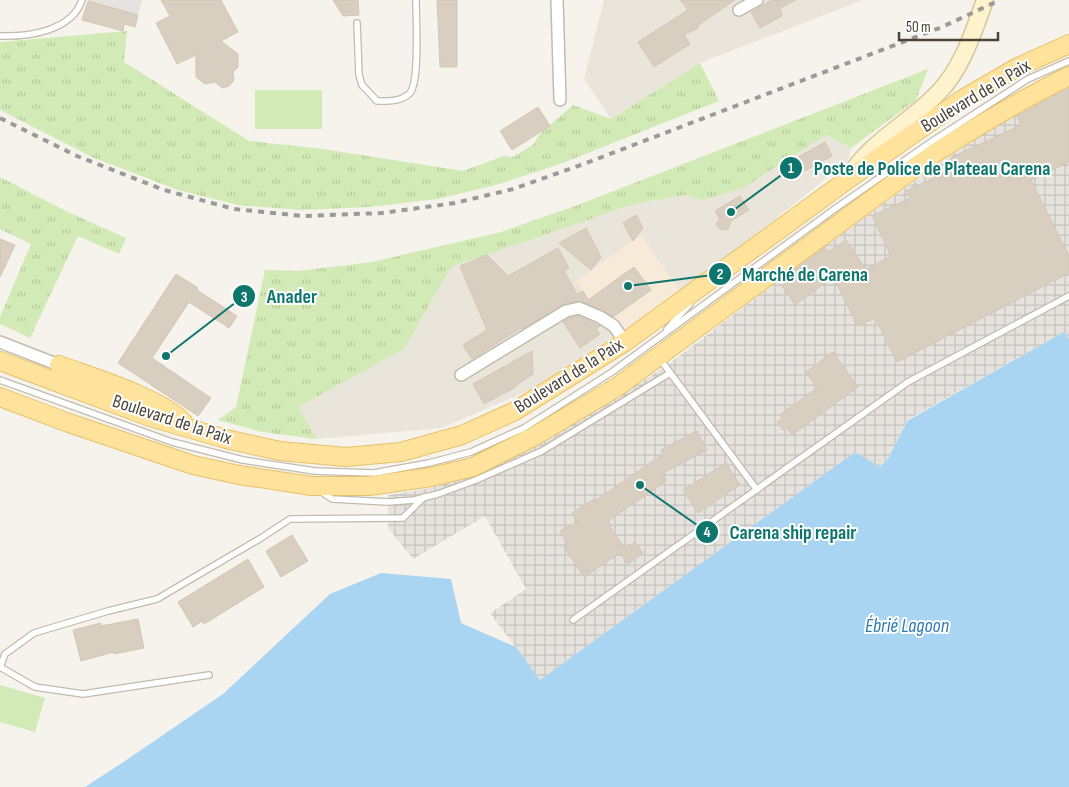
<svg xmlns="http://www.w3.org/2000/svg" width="1069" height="787" viewBox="0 0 1069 787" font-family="'Sofia Sans Condensed',sans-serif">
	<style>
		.residential { fill: #eae5da }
		.commercial { fill: #f7ead8 }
		.industrial { fill: url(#industrial-grid) }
		.grass { fill: url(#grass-tufts) }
		.green { fill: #d2eab5 }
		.parking { fill: #e5e3e0 }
		.water { fill: #a9d4f2 }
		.building { fill: #d8cfc1; stroke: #d3c7b4 }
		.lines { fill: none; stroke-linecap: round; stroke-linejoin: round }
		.service-casing { stroke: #c2bbae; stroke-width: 8 }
		.minor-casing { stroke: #c2bbae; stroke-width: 14 }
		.secondary-casing { stroke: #d6c79b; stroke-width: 19 }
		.primary-casing { stroke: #e6c16a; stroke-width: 20 }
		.service { stroke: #fff; stroke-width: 5.5 }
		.minor { stroke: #fff; stroke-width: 11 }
		.secondary { stroke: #fff3cd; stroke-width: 16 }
		.primary { stroke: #ffe39c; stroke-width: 18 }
		.rail { stroke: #9a9a9a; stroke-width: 4; stroke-dasharray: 6 6; stroke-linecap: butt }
		.labels { text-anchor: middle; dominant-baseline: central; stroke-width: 4; stroke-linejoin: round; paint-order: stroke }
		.street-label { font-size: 19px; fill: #4b4439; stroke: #fff }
		.water-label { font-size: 20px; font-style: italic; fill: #2e7ab2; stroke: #fff }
		.leader { fill: none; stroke: #0f766e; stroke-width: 2 }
		.callout-dot { fill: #0f766e; stroke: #fff; stroke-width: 2 }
		.mark-label { font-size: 15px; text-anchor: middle; font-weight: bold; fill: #fff }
		.callout-label { font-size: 20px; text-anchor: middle; font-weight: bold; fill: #0f766e; stroke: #fff; stroke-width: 4; stroke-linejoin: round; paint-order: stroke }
	</style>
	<defs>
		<pattern id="industrial-grid" width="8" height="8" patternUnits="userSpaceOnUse" patternTransform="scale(1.25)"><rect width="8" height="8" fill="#e6e2dd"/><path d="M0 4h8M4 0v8" fill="none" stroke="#c7c3be"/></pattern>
		<pattern id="grass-tufts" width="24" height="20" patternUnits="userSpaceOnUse" patternTransform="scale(1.25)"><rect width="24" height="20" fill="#d2eab5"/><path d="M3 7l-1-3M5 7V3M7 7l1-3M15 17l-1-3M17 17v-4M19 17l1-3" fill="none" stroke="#b6ca9c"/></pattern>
	</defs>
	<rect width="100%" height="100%" fill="#f6f3ec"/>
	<g class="residential">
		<polygon points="604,0 863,0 700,63 611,119 584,79"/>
		<polygon points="826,135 851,148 848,161 694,284 530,390 441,428 317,439 297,407 404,349 451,267 634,204 686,195 700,199 743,188"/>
	</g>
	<polygon class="commercial" points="641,235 681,292 616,338 576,281"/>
	<polygon class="industrial" points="1069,88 1069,339 1064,332 907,420 889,457 879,467 855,452 540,680 490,613 526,589 485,516 413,559 388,528 388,495 414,491 438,486 476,475 539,445 665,367 791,271 941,162 1016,113"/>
	<g class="grass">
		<polygon points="127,31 124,62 249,141 323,149 463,171 504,156 513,157 534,144 539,135 573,105 611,119 700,63 719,101 560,164 496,185 437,199 369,207 301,210 238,205 178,190 94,158 0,110 0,42"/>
		<polygon points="928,69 916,100 851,148 826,135 743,188 703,200 686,195 634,204 451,267 404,349 298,407 317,439 262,432 218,420 236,407 265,270 298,271 372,262 501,232 575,206"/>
		<polygon points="0,177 68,212 126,238 119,254 78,236 30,338 0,324 0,317 31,244 0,229"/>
	</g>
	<g class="green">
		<rect x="255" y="90" width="67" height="39"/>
		<polygon points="0,685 45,698 35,732 0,722"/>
	</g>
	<polygon class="parking" points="88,0 142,0 138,15 88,1"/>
	<polygon class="water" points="1064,332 1069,339 1069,787 85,787 125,761 223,694 330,594 381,573 451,579 461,623 516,647 540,680 855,452 880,467 889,457 907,421"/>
	<g class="building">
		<polygon points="161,0 221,0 238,32 221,41 238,54 238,67 233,72 234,80 229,86 222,88 215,82 205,84 196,77 196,55 177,64 156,23 170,16"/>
		<polygon points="333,0 358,0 359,15 343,16"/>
		<polygon points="437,0 457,0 457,67 440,67"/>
		<polygon points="680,0 735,0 697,26 698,28 684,35 690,44 654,67 638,42 688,10"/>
		<polygon points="772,0 796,0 780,8 782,16 760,28 751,12"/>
		<polygon points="88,1 138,15 135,27 124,24 123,31 82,20"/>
		<polygon points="1069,88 1069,162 1031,180 1069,256 1069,273 897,362 875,318 858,326 833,277 795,305 782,286 795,277 791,272 825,247 828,252 846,240 866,269 891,256 872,216 910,198 906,191 955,168 950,158 1021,125 1017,116"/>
		<polygon points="538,107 550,126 512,150 500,131"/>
		<polygon points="825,142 832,156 786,181 779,168"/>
		<polygon points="740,196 749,210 731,221 728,229 721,230 716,224 720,219 715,211"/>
		<polygon points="636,215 643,228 633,241 623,223"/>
		<polygon points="586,228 601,257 591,270 559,243"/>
		<polygon points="0,239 15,245 0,277"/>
		<polygon points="558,248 569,268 564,271 577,294 583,291 588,300 634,267 651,290 613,317 603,310 581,301 564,304 522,329 521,328 472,359 463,345 487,330 460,266 487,255 508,276"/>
		<polygon points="176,274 198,288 197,290 237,316 229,328 189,302 152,358 211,398 198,416 118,363"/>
		<polygon points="578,316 600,326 596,329 600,334 580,348 563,322 569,318"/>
		<polygon points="532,351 533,374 515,386 516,387 484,404 473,384"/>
		<polygon points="833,352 858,387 792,435 787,428 783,430 777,422 782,418 780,415 817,388 806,372"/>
		<polygon points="697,431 707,450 661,474 666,481 608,521 611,525 609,525 625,549 635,542 643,553 628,564 620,553 584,577 564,547 568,545 560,531 577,522 572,513 594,499 595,501 663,454 661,450"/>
		<polygon points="726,463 740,485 698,513 683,490"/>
		<polygon points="292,535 308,561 281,577 266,551"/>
		<polygon points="248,559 264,587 204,624 202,621 193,627 178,602"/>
		<polygon points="138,619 144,648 114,654 114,652 81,661 73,630 101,623 101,626"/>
	</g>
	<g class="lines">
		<g class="service-casing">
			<g id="service">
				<path d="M 357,23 L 359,75 L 362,85 L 377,101 C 388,101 401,102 410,93 C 420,81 416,18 416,0"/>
				<path d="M 0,36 C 28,37 72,31 82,0"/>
				<polyline points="667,329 690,304"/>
				<polyline points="660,359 757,490"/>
				<polyline points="0,380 172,442 243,460 315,471 374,473 429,463 471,452 524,428 612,372 836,208 931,142 1028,79 1069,61"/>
				<polyline points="320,491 332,499 388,502 414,500 438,494 476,480 542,451 670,373"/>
				<polyline points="573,620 908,382 1069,296"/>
				<polyline points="209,675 83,694 35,687 0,667 5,654 34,633 108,611 157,599 261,538 290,519 403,518 424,497"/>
			</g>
		</g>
		<g class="minor-casing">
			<g id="minor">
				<polyline points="557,0 560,100"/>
				<polyline points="739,10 757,0"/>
				<polyline points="0,342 59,365"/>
				<polyline points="461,375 566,311 579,308 600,317 614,326 625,342"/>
			</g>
		</g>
		<g class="secondary-casing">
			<path id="secondary" d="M 851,174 C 870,143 911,121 937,94 C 962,69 973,33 985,0"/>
		</g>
		<g class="primary-casing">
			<g id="primary">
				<polyline points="0,361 150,417 226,439 280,451 346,457 401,452 462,435 515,411 625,342 847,180 963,99 1018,67 1069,44"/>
				<path d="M 59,365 C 91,377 162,398 184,423"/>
				<path d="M 0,397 L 66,422 L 193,465 L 239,475 L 312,486 L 369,486 L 431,477 L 473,467 L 533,437 L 617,387 L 935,153 C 979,125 1022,99 1069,76"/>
			</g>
		</g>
		<use href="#service" class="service"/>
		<use href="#minor" class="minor"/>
		<use href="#secondary" class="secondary"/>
		<use href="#primary" class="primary"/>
		<polyline class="rail" points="0,118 77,156 164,190 234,209 303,216 382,213 455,203 513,189 589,162 942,27 1000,0"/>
	</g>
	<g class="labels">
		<g class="street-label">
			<text transform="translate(976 96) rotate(-31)">Boulevard de la Paix</text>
			<text transform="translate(569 376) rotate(-32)">Boulevard de la Paix</text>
			<text transform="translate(172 420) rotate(18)">Boulevard de la Paix</text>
		</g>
		<g class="water-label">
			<text x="907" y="626">Ébrié Lagoon</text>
		</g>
	</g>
	<path class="leader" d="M731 212L791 168M628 286L720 274M166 356L244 296M640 485L707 532"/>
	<g class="callout-dot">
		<circle cx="731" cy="212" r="5"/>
		<circle cx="628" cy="286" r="5"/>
		<circle cx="166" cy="356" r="5"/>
		<circle cx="640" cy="485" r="5"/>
		<circle cx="791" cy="168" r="12"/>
		<circle cx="720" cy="274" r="12"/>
		<circle cx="244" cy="296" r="12"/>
		<circle cx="707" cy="532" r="12"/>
	</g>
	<g class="mark-label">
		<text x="791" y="173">1</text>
		<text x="720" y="279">2</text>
		<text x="244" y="302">3</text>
		<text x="707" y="537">4</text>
	</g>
	<g class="callout-label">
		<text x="932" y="175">Poste de Police de Plateau Carena</text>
		<text x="805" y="281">Marché de Carena</text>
		<text x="292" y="303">Anader</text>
		<text x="793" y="539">Carena ship repair</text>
	</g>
	<path d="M899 32v8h99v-8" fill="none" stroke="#4b4439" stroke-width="2.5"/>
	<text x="906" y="32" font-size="15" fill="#4b4439" stroke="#ffffff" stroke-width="4" paint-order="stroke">50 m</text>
</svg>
